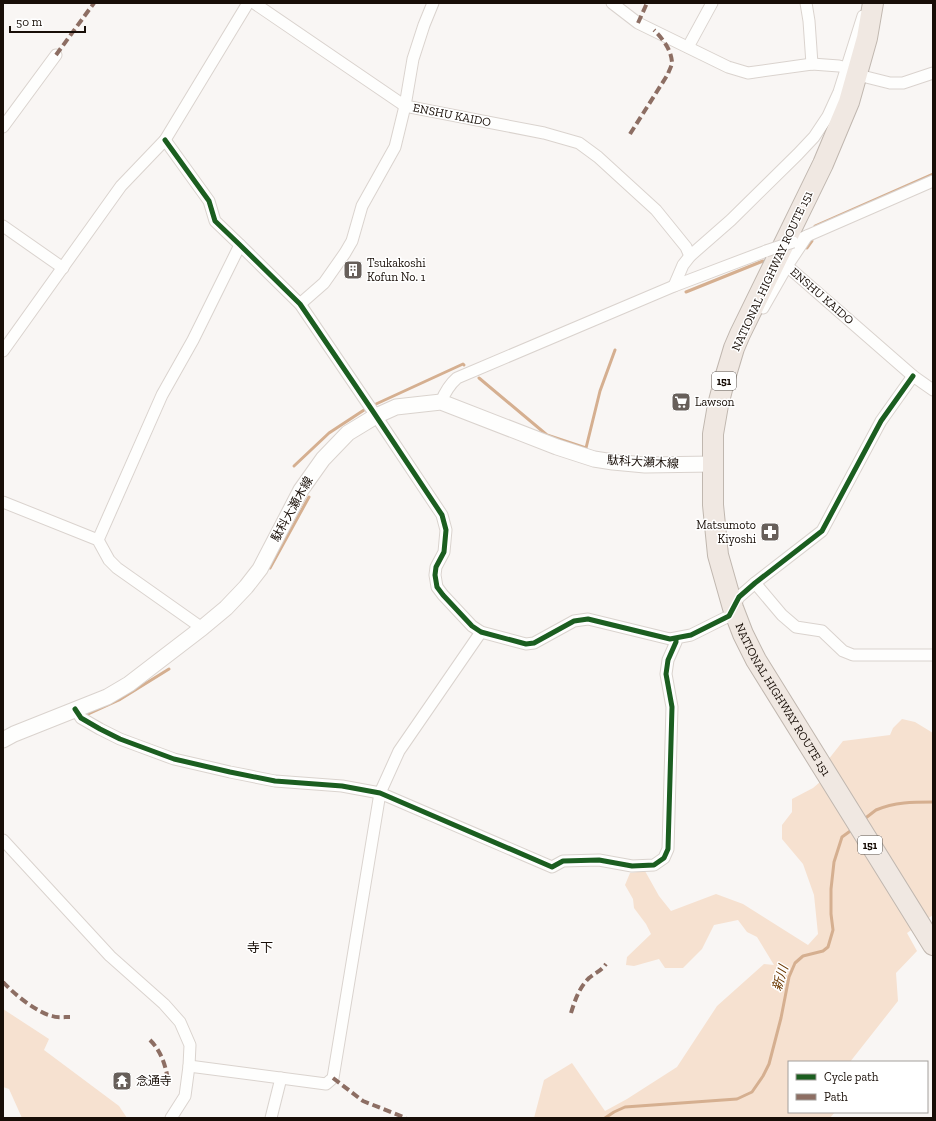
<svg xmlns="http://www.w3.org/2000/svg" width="936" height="1121" viewBox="0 0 936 1121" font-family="'Zilla Slab','Noto Sans JP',serif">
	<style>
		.green { fill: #f6e1d0 }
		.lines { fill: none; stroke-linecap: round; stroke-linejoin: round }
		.stream { stroke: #d5af90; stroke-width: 3 }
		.street-casing { stroke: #dad3ce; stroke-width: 13 }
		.secondary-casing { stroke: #dad3ce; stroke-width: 17 }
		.highway-casing { stroke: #c0b7af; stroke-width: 22 }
		.street { stroke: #fefefd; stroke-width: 11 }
		.secondary { stroke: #fefefd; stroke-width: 15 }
		.highway { stroke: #f0e8e2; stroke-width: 20 }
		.street-bridge-casing { stroke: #dad3ce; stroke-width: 13; stroke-linecap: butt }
		.street-bridge { stroke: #fefefd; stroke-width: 11 }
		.quiet { stroke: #8d6e63; stroke-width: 4; stroke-dasharray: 8 4; stroke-linecap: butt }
		.cycleway-casing { stroke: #fff; stroke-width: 8 }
		.cycleway { stroke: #1b5e20; stroke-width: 5 }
		.labels { text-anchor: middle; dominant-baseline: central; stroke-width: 3; stroke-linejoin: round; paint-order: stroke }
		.shield { fill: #fff; stroke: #5d5651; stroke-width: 1 }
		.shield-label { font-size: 11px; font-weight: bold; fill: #180e07 }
		.street-label { font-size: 12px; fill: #180e07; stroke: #fff }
		.poi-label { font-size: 12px; fill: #180e07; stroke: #fff; text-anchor: start }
		.neighbourhood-label { font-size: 13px; fill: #180e07; stroke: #fff }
		.water-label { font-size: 13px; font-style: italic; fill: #6b3800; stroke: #fff }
	</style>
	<rect width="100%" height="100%" fill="#f9f6f4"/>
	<g class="green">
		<polygon points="902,719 915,722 933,733 933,915 907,933 917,951 896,973 898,1001 850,1062 789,1062 789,1112 835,1112 830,1118 534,1118 544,1080 572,1063 605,1111 627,1099 677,1067 717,1006 764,964 774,965 757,937 747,932 738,920 714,925 702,949 683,968 665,968 659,959 634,966 626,965 627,957 651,934 646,924 634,908 633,899 625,885 630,873 645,871 659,896 671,911 716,894 743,904 808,945 818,934 814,895 803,864 782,839 782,825 792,812 792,799 813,788 827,776 828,760 843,741 890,735 893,728"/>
		<polygon points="3,1009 49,1039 44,1050 119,1106 127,1118 22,1118 9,1089 3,1087"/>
	</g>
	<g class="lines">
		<g class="stream">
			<polyline points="815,226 933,174"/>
			<polyline points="807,248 812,241"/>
			<polyline points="686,292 763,261"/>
			<polyline points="479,378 547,435 586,448 600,391 615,350"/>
			<polyline points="376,404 463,364 464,365"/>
			<polyline points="294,466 329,433 364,410"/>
			<polyline points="270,568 309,497"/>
			<polyline points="86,715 119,700 169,669"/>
			<path d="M 863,820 C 867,817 872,813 876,810 C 895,802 913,802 933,802"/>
			<polyline points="605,1118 614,1112 625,1107 737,1099 752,1092 763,1076 769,1064 781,1018 789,977 795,963 803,956 823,951 828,947 833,930 831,914 831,889 834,862 842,837 853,829"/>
		</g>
		<g class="street-casing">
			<g id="street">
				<polyline points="254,3 405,106 544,133 579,143 598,157 656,210 686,247 690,256"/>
				<polyline points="612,3 638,23 728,67 748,73 812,64 839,66 852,69"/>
				<polyline points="806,3 809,21 812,64"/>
				<polyline points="688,47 712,3"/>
				<polyline points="858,75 890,83 903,83 933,73"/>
				<polyline points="3,127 56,55"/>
				<polyline points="165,140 209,201 215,221 240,245 300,304 372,410 442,515 446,530 444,552 436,567 435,575 437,587 443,595 472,626 481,632 526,644 534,643 574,621 588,619 670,639 691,635 729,616 739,597 755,583 822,531 881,421 913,376"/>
				<polyline points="3,226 63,268"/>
				<polyline points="793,242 933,181"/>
				<polyline points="787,266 913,376 933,390"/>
				<polyline points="674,286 683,265 690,256 731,220 798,154 814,137 828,116 839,92 863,16"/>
				<polyline points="300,304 324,283 345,253 352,241 362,206 395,147 405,106 413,59 424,25 433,3"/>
				<polyline points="763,308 787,266 807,236"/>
				<polyline points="3,351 121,186 165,140 248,3"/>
				<path d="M 441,402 C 445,392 449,385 457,378 L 674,286 L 766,251"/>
				<polyline points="3,502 98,540 109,560 117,568 202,628"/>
				<polyline points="98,540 162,395 193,340 240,245"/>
				<polyline points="755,583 782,615 796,627 822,631 843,651 853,655 933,655"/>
				<polyline points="75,709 81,718 100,729 120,739 174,759 230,772 275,781 342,786 380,793 552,867 563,861 599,860 632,866 654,865 664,858 668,849 672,707 666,674 668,660 676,642 676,639"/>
				<polyline points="3,840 110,956 164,1004 180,1022 190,1045 189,1066 185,1096 171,1118"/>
				<polyline points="189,1066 326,1084 333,1078 380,793 399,751 481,632"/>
				<polyline points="271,1118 281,1078"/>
			</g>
		</g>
		<g class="secondary-casing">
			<polyline id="secondary" points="3,740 14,734 107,697 129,684 202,628 226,608 246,587 260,569 301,490 323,459 348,433 376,416 396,407 441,402 557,447 594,459 613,462 645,465 713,464"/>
		</g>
		<g class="highway-casing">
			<g id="highway">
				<path id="s1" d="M 873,3 L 867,38 L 849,102 L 823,164 L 740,334 L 734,348 L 725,378 L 718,405 L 713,434 L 713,505 L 718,555 L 733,608 L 743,634 L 756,660 L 933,945"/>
			</g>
		</g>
		<use href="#street" class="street"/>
		<use href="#secondary" class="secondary"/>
		<use href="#highway" class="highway"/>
		<g class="street-bridge-casing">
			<polyline id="street-bridge" points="766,251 793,242"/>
		</g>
		<use href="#street-bridge" class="street-bridge"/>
		<g class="quiet">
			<polyline points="638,23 647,3"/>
			<polyline points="56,55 94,3"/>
			<path d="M 630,134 L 668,74 C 669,70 672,66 672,62 C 671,49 662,38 654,30"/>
			<path d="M 3,982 C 14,994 36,1012 52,1016 C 57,1018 64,1017 70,1017"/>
			<path d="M 571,1013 C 575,1000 579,988 589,978 C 595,973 601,971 606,964"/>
			<path d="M 150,1040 C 161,1051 165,1064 168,1079"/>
			<polyline points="333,1078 363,1101 406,1118"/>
		</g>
		<g class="cycleway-casing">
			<g id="cycleway">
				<polyline points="165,140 209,201 215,221 240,245 300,304 372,410 442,515 446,530 444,552 436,567 435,575 437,587 443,595 472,626 481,632 526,644 534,643 574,621 588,619 670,639 691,635 729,616 739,597 755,583 822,531 881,421 913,376"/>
				<polyline points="75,709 81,718 100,729 120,739 174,759 230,772 275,781 342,786 380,793 552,867 563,861 599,860 632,866 654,865 664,858 668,849 672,707 666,674 668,660 676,642 676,639"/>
			</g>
		</g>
		<use href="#cycleway" class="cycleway"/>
	</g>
	<defs>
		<g id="building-square" transform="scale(1)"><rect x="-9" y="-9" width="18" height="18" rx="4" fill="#675f5a" stroke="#fff"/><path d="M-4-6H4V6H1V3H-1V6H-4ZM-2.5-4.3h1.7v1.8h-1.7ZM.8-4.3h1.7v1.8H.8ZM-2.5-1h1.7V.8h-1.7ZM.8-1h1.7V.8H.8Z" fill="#fff"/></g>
		<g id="supermarket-square" transform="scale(1)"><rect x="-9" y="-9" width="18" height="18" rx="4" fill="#675f5a" stroke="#fff"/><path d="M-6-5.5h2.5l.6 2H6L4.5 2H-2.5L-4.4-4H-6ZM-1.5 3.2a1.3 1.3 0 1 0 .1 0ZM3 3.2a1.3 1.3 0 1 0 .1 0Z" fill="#fff"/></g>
		<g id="pharmacy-square" transform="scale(1)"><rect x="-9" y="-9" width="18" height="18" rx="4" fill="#675f5a" stroke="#fff"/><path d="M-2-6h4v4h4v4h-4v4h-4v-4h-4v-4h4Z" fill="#fff"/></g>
		<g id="temple-square" transform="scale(1)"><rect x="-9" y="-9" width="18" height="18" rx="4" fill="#675f5a" stroke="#fff"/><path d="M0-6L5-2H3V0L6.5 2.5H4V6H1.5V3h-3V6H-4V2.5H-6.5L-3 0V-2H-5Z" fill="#fff"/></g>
	</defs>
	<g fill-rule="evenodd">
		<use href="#building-square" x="353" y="270"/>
		<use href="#supermarket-square" x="681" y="402"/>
		<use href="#pharmacy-square" x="770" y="532"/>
		<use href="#temple-square" x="122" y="1081"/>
	</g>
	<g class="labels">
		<g class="shield">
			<rect x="712" y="372" width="24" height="18" rx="3"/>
			<rect x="858" y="836" width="24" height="18" rx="3"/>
		</g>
		<g class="shield-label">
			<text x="724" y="381">151</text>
			<text x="870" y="845">151</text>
		</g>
		<g class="street-label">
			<text transform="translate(452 115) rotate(11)">ENSHU KAIDO</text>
			<text transform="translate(772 271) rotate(-65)">NATIONAL HIGHWAY ROUTE 151</text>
			<text transform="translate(822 296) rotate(41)">ENSHU KAIDO</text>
			<text transform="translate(643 462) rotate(3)">駄科大瀬木線</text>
			<text transform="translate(292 509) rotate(-61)">駄科大瀬木線</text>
			<text stroke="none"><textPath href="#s1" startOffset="743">NATIONAL HIGHWAY ROUTE 151</textPath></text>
		</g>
		<g class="poi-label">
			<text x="367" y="263">Tsukakoshi<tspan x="367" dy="14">Kofun No. 1</tspan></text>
			<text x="695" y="402">Lawson</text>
			<text x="756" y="525" text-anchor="end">Matsumoto<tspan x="756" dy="14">Kiyoshi</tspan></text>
			<text x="136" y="1081">念通寺</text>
		</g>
		<g class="neighbourhood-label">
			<text x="260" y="947">寺下</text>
		</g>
		<g class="water-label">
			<text transform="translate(780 978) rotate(-73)">新川</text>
		</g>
	</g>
	<rect width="936" height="1121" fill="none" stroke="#180e07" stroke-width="8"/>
	<rect x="788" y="1061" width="140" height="52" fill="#ffffff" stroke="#a39f9c"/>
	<rect x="796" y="1074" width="20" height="6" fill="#1b5e20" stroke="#a39f9c"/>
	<text x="824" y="1081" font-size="12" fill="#180e07">Cycle path</text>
	<rect x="796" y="1094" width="20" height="6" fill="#8d6e63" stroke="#a39f9c"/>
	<text x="824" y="1101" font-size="12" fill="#180e07">Path</text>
	<path d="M10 26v6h75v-6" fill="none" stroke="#180e07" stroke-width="2"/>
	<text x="16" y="26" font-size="12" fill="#180e07" stroke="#ffffff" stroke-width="3" paint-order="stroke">50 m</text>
</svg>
